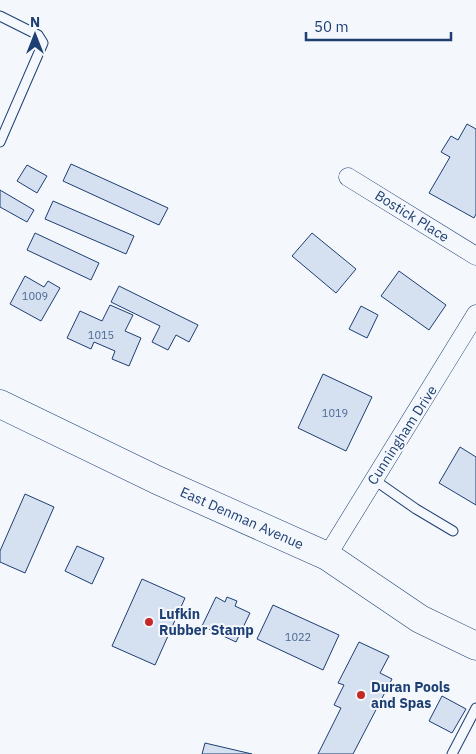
<svg xmlns="http://www.w3.org/2000/svg" width="476" height="754" viewBox="0 0 476 754" font-family="'IBM Plex Sans',sans-serif">
	<style>
		.building { fill: #d5e0f0; stroke: #1d3f73 }
		.lines { fill: none; stroke-linecap: round; stroke-linejoin: round }
		.service-casing { stroke: #1d3f73; stroke-width: 11 }
		.minor-casing { stroke: #1d3f73; stroke-width: 19 }
		.primary-casing { stroke: #1d3f73; stroke-width: 29 }
		.service { stroke: #f4f7fb; stroke-width: 9 }
		.minor { stroke: #f4f7fb; stroke-width: 18 }
		.primary { stroke: #f4f7fb; stroke-width: 28 }
		.poi-dot { fill: #c62828; stroke: #f4f7fb; stroke-width: 2 }
		.labels { text-anchor: middle; dominant-baseline: central; stroke-width: 4; stroke-linejoin: round; paint-order: stroke }
		.number-label { font-size: 11px; fill: #4b6792 }
		.street-label { font-size: 14px; fill: #1d3f73; stroke: #f4f7fb }
		.poi-label { font-size: 14px; font-weight: bold; fill: #1d3f73; stroke: #f4f7fb; text-anchor: start }
	</style>
	<rect width="100%" height="100%" fill="#f4f7fb"/>
	<g class="building">
		<polygon points="467,124 476,129 476,214 474,218 429,193 450,157 441,152 451,136 458,140"/>
		<polygon points="71,164 168,208 159,225 63,181"/>
		<polygon points="27,165 47,176 37,193 17,181"/>
		<polygon points="0,190 34,210 27,222 0,207"/>
		<polygon points="53,201 134,236 126,254 45,219"/>
		<polygon points="35,233 99,263 91,280 27,250"/>
		<polygon points="312,233 356,269 336,293 292,256"/>
		<polygon points="399,271 446,305 429,330 381,296"/>
		<polygon points="25,276 44,287 48,281 60,288 41,321 10,304"/>
		<polygon points="119,286 198,325 189,342 176,335 168,350 152,342 160,326 111,302"/>
		<polygon points="110,305 133,315 125,331 141,338 129,366 112,359 115,351 94,342 91,349 67,338 80,311 102,321"/>
		<polygon points="361,306 378,315 367,338 349,329"/>
		<polygon points="323,374 372,397 346,451 298,428"/>
		<polygon points="460,447 476,457 476,505 439,483"/>
		<polygon points="25,494 54,507 25,573 0,562 0,551"/>
		<polygon points="77,546 104,558 92,584 65,571"/>
		<polygon points="142,579 185,598 155,665 112,646"/>
		<polygon points="216,597 225,602 227,597 237,601 235,606 250,613 236,642 202,626"/>
		<polygon points="273,605 339,635 323,670 257,639"/>
		<polygon points="359,642 389,656 380,673 392,679 353,754 318,754 341,708 334,705 344,685 338,683"/>
		<polygon points="442,696 466,709 452,733 429,721"/>
		<polygon points="205,743 252,754 202,754"/>
	</g>
	<g class="lines">
		<g class="service-casing">
			<g id="service">
				<polyline points="0,16 38,35 43,43 0,142"/>
				<polyline points="373,479 416,509 453,531"/>
				<polyline points="452,754 476,708"/>
			</g>
		</g>
		<g class="minor-casing">
			<g id="minor">
				<polyline points="348,177 476,256"/>
				<polyline points="327,556 476,314"/>
			</g>
		</g>
		<g class="primary-casing">
			<polyline id="primary" points="0,404 157,480 327,556 420,619 476,646"/>
		</g>
		<use href="#service" class="service"/>
		<use href="#minor" class="minor"/>
		<use href="#primary" class="primary"/>
	</g>
	<g class="poi-dot">
		<circle cx="149" cy="622" r="5"/>
		<circle cx="361" cy="695" r="5"/>
	</g>
	<g class="labels">
		<g class="number-label">
			<text x="35" y="296">1009</text>
			<text x="101" y="335">1015</text>
			<text x="335" y="413">1019</text>
			<text x="298" y="637">1022</text>
		</g>
		<g class="street-label">
			<text transform="translate(412 216) rotate(32)">Bostick Place</text>
			<text transform="translate(402 435) rotate(-57)">Cunningham Drive</text>
			<text transform="translate(242 518) rotate(24)">East Denman Avenue</text>
		</g>
		<g class="poi-label">
			<text x="159" y="614">Lufkin<tspan x="159" dy="16">Rubber Stamp</tspan></text>
			<text x="371" y="687">Duran Pools<tspan x="371" dy="16">and Spas</tspan></text>
		</g>
	</g>
	<g transform="translate(35 35)" stroke="#f4f7fb" stroke-width="4" paint-order="stroke">
	<path d="M0-4L9 19L0 12L-9 19Z" fill="#1d3f73"/>
	<text y="-8" font-size="14" font-weight="bold" text-anchor="middle" fill="#1d3f73">N</text>
	</g>
	<path d="M306 32v8h145v-8" fill="none" stroke="#1d3f73" stroke-width="2.5"/>
	<text x="314" y="32" font-size="15" fill="#1d3f73" stroke="#f4f7fb" stroke-width="4" paint-order="stroke">50 m</text>
</svg>
